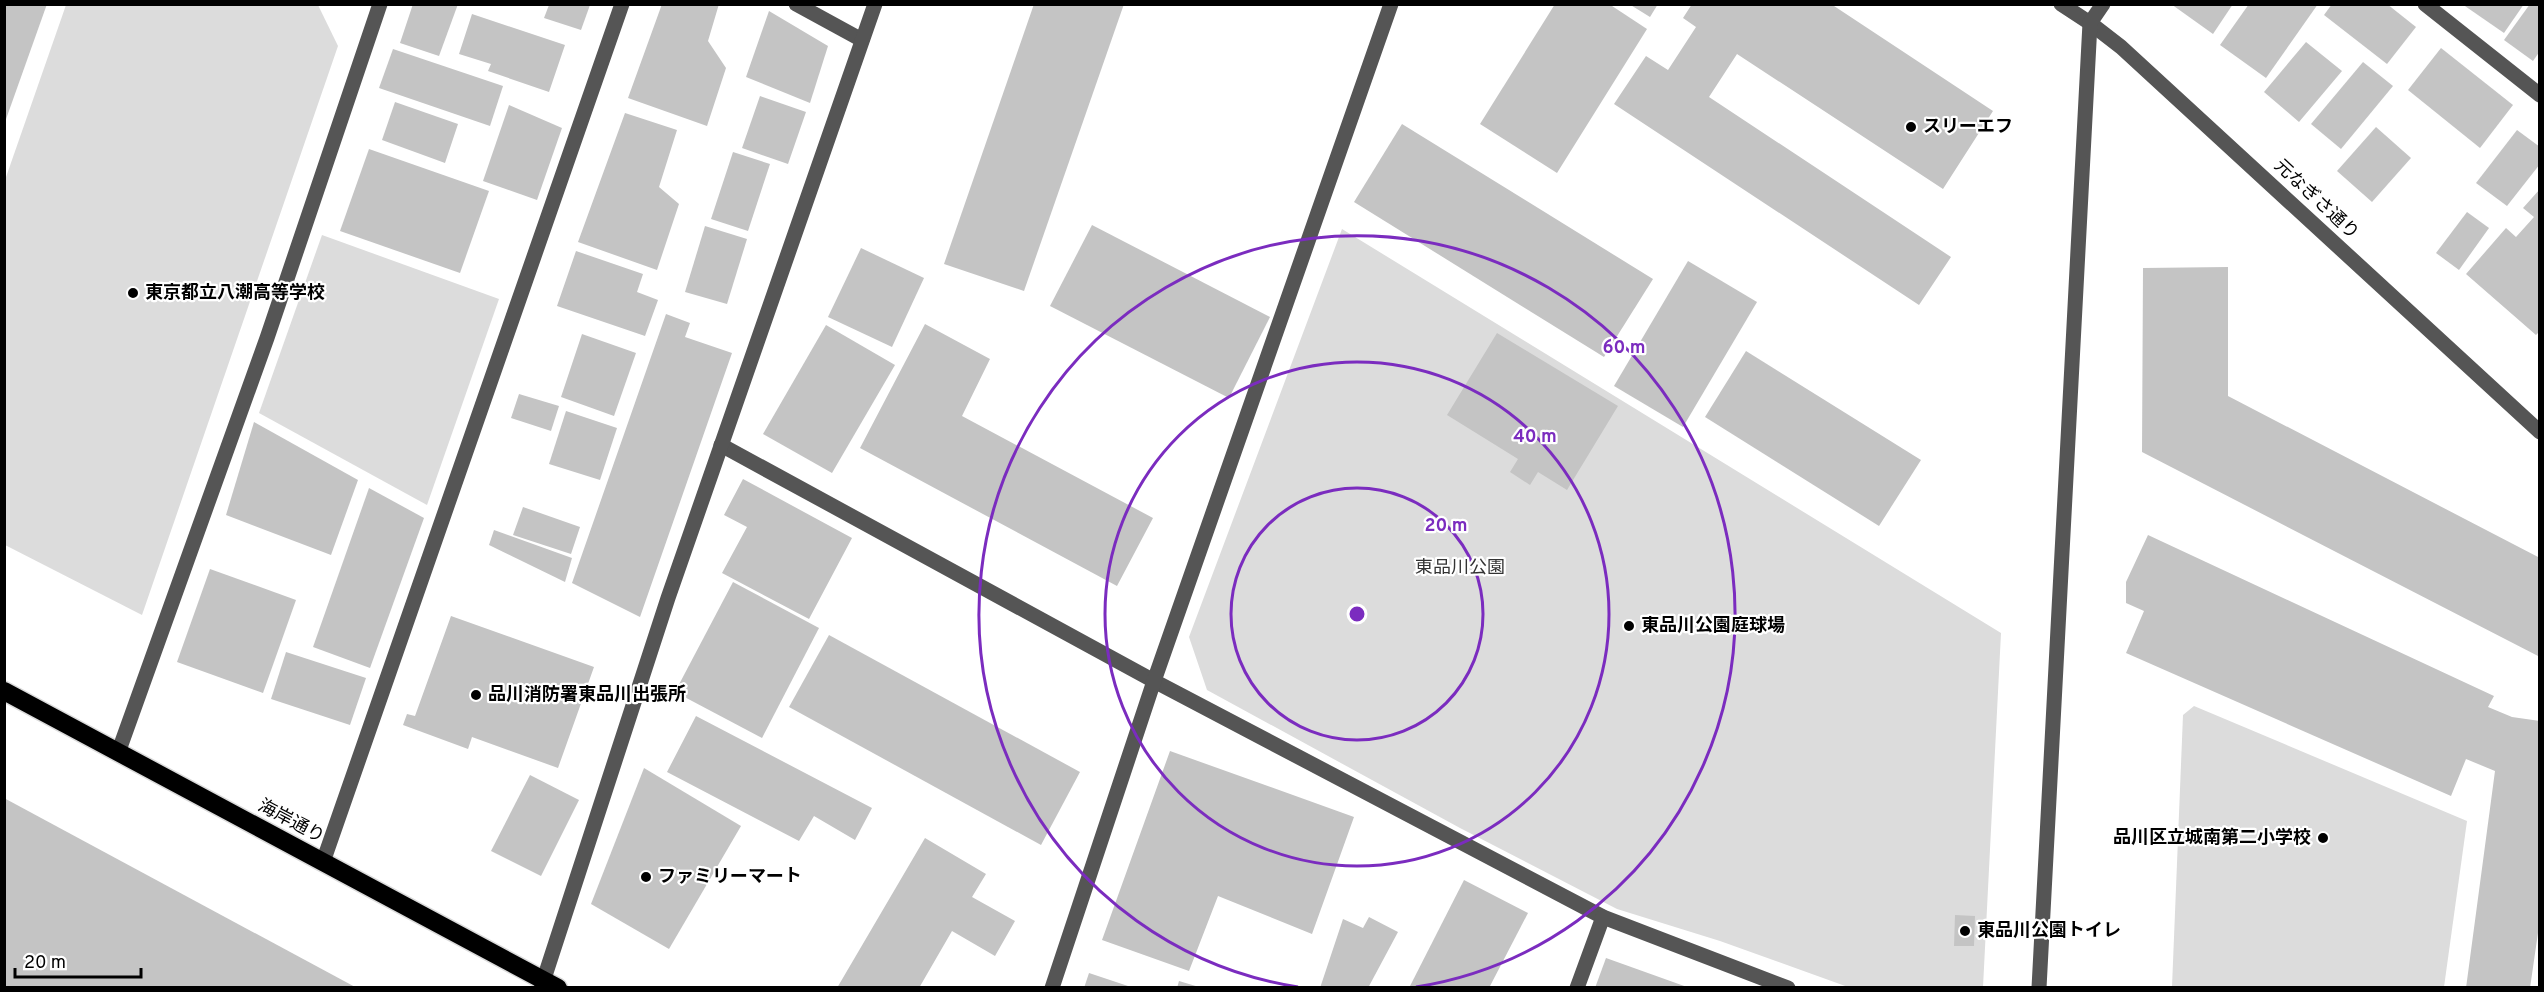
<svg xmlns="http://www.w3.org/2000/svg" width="2544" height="992" viewBox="0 0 2544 992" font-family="Overpass,'Noto Sans JP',sans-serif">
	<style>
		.green { fill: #dcdcdc }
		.building { fill: #c4c4c4 }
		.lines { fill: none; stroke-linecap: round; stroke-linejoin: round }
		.highway-casing { stroke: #dbdbdb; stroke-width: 21 }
		.minor { stroke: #555; stroke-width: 15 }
		.highway { stroke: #000; stroke-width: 18 }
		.ring { fill: none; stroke: #7b2cbf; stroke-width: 3 }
		.poi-dot { fill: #000; stroke: #fff; stroke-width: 2 }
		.labels { text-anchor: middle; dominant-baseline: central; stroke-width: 4.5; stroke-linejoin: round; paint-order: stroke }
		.poi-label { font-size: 18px; font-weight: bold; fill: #000; stroke: #fff; text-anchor: start }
		.street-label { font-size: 18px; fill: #000; stroke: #fff }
		.park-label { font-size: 18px; fill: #333; stroke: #fff }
		.centre { fill: #7b2cbf; stroke: #fff; stroke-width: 3 }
		.ring-label { font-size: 18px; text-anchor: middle; font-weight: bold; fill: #7b2cbf; stroke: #fff; stroke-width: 4.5; stroke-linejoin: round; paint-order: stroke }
	</style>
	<rect width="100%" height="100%" fill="#fff"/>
	<g class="green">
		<polygon points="66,5 318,5 338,46 142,615 5,545 5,180"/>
		<polygon points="1342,229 2001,633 1983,987 1848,987 1720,941 1617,909 1460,828 1207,690 1189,637"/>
		<polygon points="322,235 499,299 427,505 259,413"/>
		<polygon points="2194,706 2467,821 2444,987 2172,987 2183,715"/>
	</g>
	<g class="building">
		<polygon points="4,4 47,4 5,122 4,122"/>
		<polygon points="413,4 458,4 439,56 400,43"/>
		<polygon points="662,4 719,4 708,41 726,68 707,126 628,98"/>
		<polygon points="1034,4 1124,4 1024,291 944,264"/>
		<polygon points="1555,4 1609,4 1647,29 1557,173 1480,124"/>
		<polygon points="1629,4 1658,4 1650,17"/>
		<polygon points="1692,4 1831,4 1993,111 1943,189 1737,54 1709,97 1951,257 1919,305 1614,104 1646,56 1668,70 1696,27 1683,18"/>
		<polygon points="2171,4 2233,4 2213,34"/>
		<polygon points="2249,4 2318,4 2266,78 2220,45"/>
		<polygon points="2332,4 2387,4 2416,27 2387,64 2324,15"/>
		<polygon points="2462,4 2524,4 2504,33"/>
		<polygon points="2530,4 2540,5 2540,51 2533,61 2504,40"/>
		<polygon points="549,5 590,5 581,30 544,18"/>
		<polygon points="769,11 828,46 810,103 746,77"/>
		<polygon points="472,14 565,45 549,92 488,71 491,64 459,54"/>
		<polygon points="2306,42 2342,71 2299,122 2264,92"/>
		<polygon points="2441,48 2513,105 2480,148 2408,90"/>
		<polygon points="393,49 503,86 490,126 379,88"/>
		<polygon points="2363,62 2393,86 2341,149 2311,124"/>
		<polygon points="760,96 806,112 788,164 742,148"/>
		<polygon points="395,102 458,124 445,163 382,140"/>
		<polygon points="509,105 562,128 537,200 483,181"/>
		<polygon points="625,113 677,130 659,187 679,204 657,270 578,242"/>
		<polygon points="1402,124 1653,279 1604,357 1354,202"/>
		<polygon points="2376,127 2411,158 2372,202 2337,171"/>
		<polygon points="2517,130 2540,147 2540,164 2507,206 2476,183"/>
		<polygon points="369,149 489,191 460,273 340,231"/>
		<polygon points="733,152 770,164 748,231 711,219"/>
		<polygon points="2540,189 2540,331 2536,335 2466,274 2506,228 2516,237 2534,217 2523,208"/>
		<polygon points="2467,212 2489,228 2459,270 2436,253"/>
		<polygon points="1092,225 1270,317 1229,398 1050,306"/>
		<polygon points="705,226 747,239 727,304 685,292"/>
		<polygon points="861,248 924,278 892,347 828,317"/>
		<polygon points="576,251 643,274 637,292 658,300 645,336 557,306"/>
		<polygon points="1688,261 1757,302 1683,427 1614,386"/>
		<polygon points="2228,267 2228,396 2540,558 2540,657 2142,452 2143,268"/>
		<polygon points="666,314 690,323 685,337 732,353 640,617 572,583"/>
		<polygon points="925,324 990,359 962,416 1153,518 1117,586 860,448"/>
		<polygon points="826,325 895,365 832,473 763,434"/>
		<polygon points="1497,333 1618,406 1567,490 1538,472 1530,485 1510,472 1518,459 1447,415"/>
		<polygon points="582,334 636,353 614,416 561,397"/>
		<polygon points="1746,351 1921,460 1879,526 1705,417"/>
		<polygon points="519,394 559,406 551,431 511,418"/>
		<polygon points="566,411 617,428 600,480 549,464"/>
		<polygon points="254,422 358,480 331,555 226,515"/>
		<polygon points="743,479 852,538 809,619 722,573 747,527 724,515"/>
		<polygon points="369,488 424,518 370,668 313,647"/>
		<polygon points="523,507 580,527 571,554 513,535"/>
		<polygon points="494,530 572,558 565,582 489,545"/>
		<polygon points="2148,535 2494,696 2488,707 2512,717 2540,721 2540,919 2530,988 2466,988 2495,771 2466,759 2451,796 2126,653 2144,611 2126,603 2126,582"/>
		<polygon points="210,569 296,600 263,693 177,662"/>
		<polygon points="733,582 819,628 762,738 675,692"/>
		<polygon points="451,616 594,667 558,768 472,737 468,749 403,725 407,714 415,716"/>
		<polygon points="829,635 1080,772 1041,845 789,707"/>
		<polygon points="286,652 366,678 350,725 271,699"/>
		<polygon points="696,716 872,808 855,840 814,816 799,841 667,772"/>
		<polygon points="1170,751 1354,817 1312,934 1218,896 1189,971 1102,940"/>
		<polygon points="644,768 741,826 669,949 591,904"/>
		<polygon points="530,775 579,800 541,876 491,851"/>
		<polygon points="4,798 357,988 4,988"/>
		<polygon points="925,838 986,874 972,897 1015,921 995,956 952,931 919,988 837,988"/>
		<polygon points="1464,880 1528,913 1489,988 1409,988"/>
		<polygon points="1955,915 1975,916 1974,946 1954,946"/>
		<polygon points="1369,917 1398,932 1368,988 1320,988 1343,919 1363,928"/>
		<polygon points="1606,958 1687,987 1687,988 1595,988"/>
		<polygon points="1089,973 1131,987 1131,988 1084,988"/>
		<polygon points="1179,981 1199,987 1199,988 1177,988"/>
	</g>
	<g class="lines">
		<g class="highway-casing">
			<polyline id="highway" points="4,691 558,988"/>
		</g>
		<g class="minor">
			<polyline points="796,4 862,40"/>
			<polyline points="2061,4 2090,23 2121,47 2540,432"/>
			<polyline points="2425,4 2540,95"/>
			<polyline points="721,445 1154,681 1603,917 1788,988"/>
			<polyline points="118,753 267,338 380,4"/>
			<polyline points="323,862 622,4"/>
			<polyline points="541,988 668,598 875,4"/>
			<polyline points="1052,988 1154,681 1391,4"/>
			<polyline points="1577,988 1603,917"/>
			<polyline points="2039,988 2090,23 2103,4"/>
		</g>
		<use href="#highway" class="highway"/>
	</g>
	<g class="ring">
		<circle cx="1357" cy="614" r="126"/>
		<circle cx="1357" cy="614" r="252"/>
		<path d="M1298 987A378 378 0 1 1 1416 987"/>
	</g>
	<g class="poi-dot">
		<circle cx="1911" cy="127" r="6"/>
		<circle cx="133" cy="293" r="6"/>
		<circle cx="1629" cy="626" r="6"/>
		<circle cx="476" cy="695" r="6"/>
		<circle cx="2323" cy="838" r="6"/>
		<circle cx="646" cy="877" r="6"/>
		<circle cx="1965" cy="931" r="6"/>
	</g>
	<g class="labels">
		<g class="poi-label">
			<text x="1923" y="127">スリーエフ</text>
			<text x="145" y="293">東京都立八潮高等学校</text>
			<text x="1641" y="626">東品川公園庭球場</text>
			<text x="488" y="695">品川消防署東品川出張所</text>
			<text x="2311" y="838" text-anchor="end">品川区立城南第二小学校</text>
			<text x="658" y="877">ファミリーマート</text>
			<text x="1977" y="931">東品川公園トイレ</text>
		</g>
		<g class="street-label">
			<text transform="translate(2316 200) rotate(43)">元なぎさ通り</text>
			<text transform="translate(291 822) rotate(28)">海岸通り</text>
		</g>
		<g class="park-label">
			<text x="1460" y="568">東品川公園</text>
		</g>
	</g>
	<circle cx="1357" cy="614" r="9" class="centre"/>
	<g class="ring-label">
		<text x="1624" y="353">60 m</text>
		<text x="1535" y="442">40 m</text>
		<text x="1446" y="531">20 m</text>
	</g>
	<rect width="2544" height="992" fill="none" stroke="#000000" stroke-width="12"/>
	<path d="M15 968v9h126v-9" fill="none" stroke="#000000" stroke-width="3"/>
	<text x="24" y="968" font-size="18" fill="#000000" stroke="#ffffff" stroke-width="4.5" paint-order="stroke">20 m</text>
</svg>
